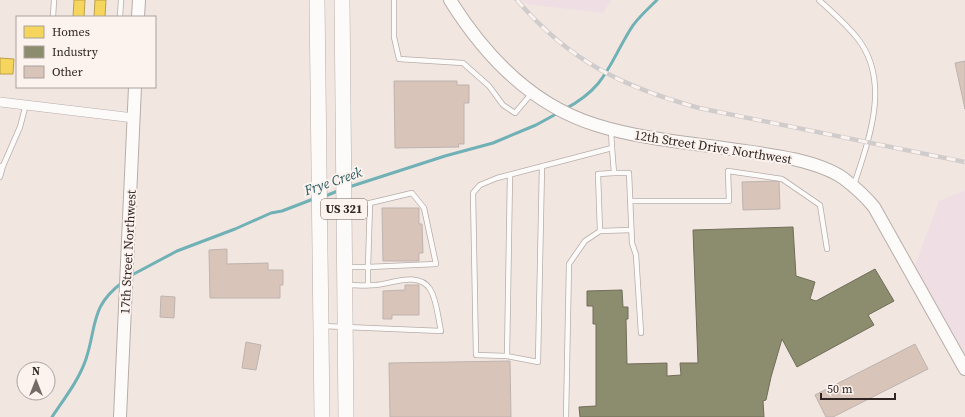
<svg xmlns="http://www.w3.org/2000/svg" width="965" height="417" viewBox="0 0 965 417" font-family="'Source Serif 4',serif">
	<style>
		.industrial { fill: #efdee3 }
		.homes { fill: #f6d55c; stroke: #baa04b }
		.industry { fill: #8c8c6e; stroke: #706d58 }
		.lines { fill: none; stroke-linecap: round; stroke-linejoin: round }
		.stream { stroke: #70b1b6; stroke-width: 3 }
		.building { fill: #d9c4b9; stroke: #bdb3af }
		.service-casing { stroke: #b6ada9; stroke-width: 6 }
		.minor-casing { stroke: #b6ada9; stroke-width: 10 }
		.tertiary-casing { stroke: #b6ada9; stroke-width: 14 }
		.trunk-casing { stroke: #b6ada9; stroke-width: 16 }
		.service { stroke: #fdfbfa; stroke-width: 4.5 }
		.minor { stroke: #fdfbfa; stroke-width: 9 }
		.tertiary { stroke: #fdfbfa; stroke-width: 12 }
		.trunk { stroke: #fdfbfa; stroke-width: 15 }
		.rail-casing { stroke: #d0cccc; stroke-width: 4.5 }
		.rail { stroke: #fcf3ef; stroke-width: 3; stroke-dasharray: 9; stroke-linecap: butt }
		.labels { text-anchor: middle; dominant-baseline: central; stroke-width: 4; stroke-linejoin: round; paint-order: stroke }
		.shield { fill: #fcf3ef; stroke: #6c6460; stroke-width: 1 }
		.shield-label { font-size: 12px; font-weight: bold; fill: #2f2623 }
		.street-label { font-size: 13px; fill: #2f2623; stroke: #fcf3ef }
		.water-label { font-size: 14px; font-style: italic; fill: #275c61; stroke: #fcf3ef }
	</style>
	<rect width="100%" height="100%" fill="#f2e6e1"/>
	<g class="industrial">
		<polygon points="522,0 611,0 603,13 526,4"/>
		<polygon points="965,190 965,354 915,266 939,201"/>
	</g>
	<g class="homes">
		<polygon points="74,0 85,0 84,17 73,17"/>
		<polygon points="95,0 106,0 105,17 94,17"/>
		<polygon points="0,58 14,59 13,74 0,74"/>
	</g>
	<polygon class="industry" points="793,227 796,276 815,282 810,299 816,301 875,269 894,301 868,315 874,325 797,367 782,339 771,377 766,400 763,401 764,417 580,417 579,407 596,406 596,324 593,324 593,306 587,306 587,291 622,290 623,307 628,307 628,319 626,319 627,364 667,363 667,376 681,375 680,363 698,363 693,230"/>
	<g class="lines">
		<g class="stream">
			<path d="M 565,109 C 606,87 608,66 630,30 C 636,19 648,9 657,0"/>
			<polyline points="349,187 445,156 493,143 536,125 558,113"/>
			<polyline points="323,197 340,190"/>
			<polyline points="130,276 177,251 235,229 271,213 282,211 316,198"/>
			<path d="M 52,417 C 64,399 79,380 86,359 C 97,326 90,306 123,282"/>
		</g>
	</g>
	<g class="building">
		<polygon points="965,61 965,109 955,63"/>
		<polygon points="394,81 457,81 457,85 469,85 469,103 464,103 464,144 458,144 459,147 395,148"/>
		<polygon points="779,181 780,209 743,210 742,182"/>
		<polygon points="382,208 419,208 419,224 422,224 423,253 419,253 419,261 383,261"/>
		<polygon points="227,249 227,264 268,263 268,270 283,270 283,285 280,285 280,298 210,298 209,250"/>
		<polygon points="405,285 419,285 419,315 392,315 392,319 383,319 383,291 405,290"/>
		<polygon points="161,296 175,297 174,318 160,317"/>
		<polygon points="246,342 261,345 256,370 242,368"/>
		<polygon points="915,344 928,369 833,417 826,417 815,395"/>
		<polygon points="510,361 511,417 390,417 389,363"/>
	</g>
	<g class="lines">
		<g class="service-casing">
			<g id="service">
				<polyline points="394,0 394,37 399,59 463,63 489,86 503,105 515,113 532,93"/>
				<path d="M 819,0 C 832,12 847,25 858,39 C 891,82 869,139 854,185"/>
				<polyline points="53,17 54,0"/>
				<polyline points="120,17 121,0"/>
				<polyline points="0,166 3,166 20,127 26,104"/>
				<polyline points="542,166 538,362 507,356 476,355 473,193 480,185 497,178 612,148 611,131"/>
				<polyline points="614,173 629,173 632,243 636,255 641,333"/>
				<polyline points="0,177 3,166"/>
				<polyline points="631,201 729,201 728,171 782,179 820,205 827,249"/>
				<polyline points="345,206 370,203 412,193 424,208 436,264 368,267 370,203"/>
				<polyline points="600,231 631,230"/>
				<polyline points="346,267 368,267 368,285"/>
				<path d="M 322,326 L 441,331 C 438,318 437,300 430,289 C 418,271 391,284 375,285 C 366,286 356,285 347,285"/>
				<polyline points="507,356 510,175"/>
				<polyline points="566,417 569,264 585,241 600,231 598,174 614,173 612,148"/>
			</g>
		</g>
		<g class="minor-casing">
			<polyline id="minor" points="0,102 134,118"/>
		</g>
		<g class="tertiary-casing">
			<g id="tertiary">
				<path d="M 450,0 C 485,56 531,105 596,125 C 644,140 695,143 745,151 C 774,155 818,161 843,178 C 855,187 865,196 874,207 L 965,369"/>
				<polyline points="138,17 139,0"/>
				<polyline points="120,417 135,87"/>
			</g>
		</g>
		<g class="trunk-casing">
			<g id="trunk">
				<polyline points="317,0 322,417"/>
				<polyline points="342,0 346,417"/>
			</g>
		</g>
		<use href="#service" class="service"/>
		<use href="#minor" class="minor"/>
		<use href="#tertiary" class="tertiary"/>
		<use href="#trunk" class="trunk"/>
		<g class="rail-casing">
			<path id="rail" d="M 517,0 C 569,61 623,87 699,108 L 965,162"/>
		</g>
		<use href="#rail" class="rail"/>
	</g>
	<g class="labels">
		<rect class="shield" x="321" y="199" width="46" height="20" rx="3"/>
		<g class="shield-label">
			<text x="344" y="209">US 321</text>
		</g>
		<g class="street-label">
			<text transform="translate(713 147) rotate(9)">12th Street Drive Northwest</text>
			<text transform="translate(128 252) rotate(-87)">17th Street Northwest</text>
		</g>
		<g class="water-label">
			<text transform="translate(333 181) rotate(-19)">Frye Creek</text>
		</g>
	</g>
	<rect x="16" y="16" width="140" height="72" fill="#fcf3ef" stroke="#aaa19d"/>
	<rect x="24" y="26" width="20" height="12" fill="#f6d55c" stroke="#aaa19d"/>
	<text x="52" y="36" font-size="12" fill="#2f2623">Homes</text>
	<rect x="24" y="46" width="20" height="12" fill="#8c8c6e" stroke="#aaa19d"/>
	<text x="52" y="56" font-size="12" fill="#2f2623">Industry</text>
	<rect x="24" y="66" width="20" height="12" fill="#d9c4b9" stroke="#aaa19d"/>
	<text x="52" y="76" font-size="12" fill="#2f2623">Other</text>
	<g transform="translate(36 381)"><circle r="19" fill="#fcf3ef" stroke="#aaa19d"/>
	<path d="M0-3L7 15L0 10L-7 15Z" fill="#736966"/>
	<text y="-6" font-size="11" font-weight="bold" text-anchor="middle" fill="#2f2623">N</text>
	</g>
	<path d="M821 393v6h74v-6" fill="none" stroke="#2f2623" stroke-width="2"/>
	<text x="827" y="393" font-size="12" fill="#2f2623" stroke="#fcf3ef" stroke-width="3" paint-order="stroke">50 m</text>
</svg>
